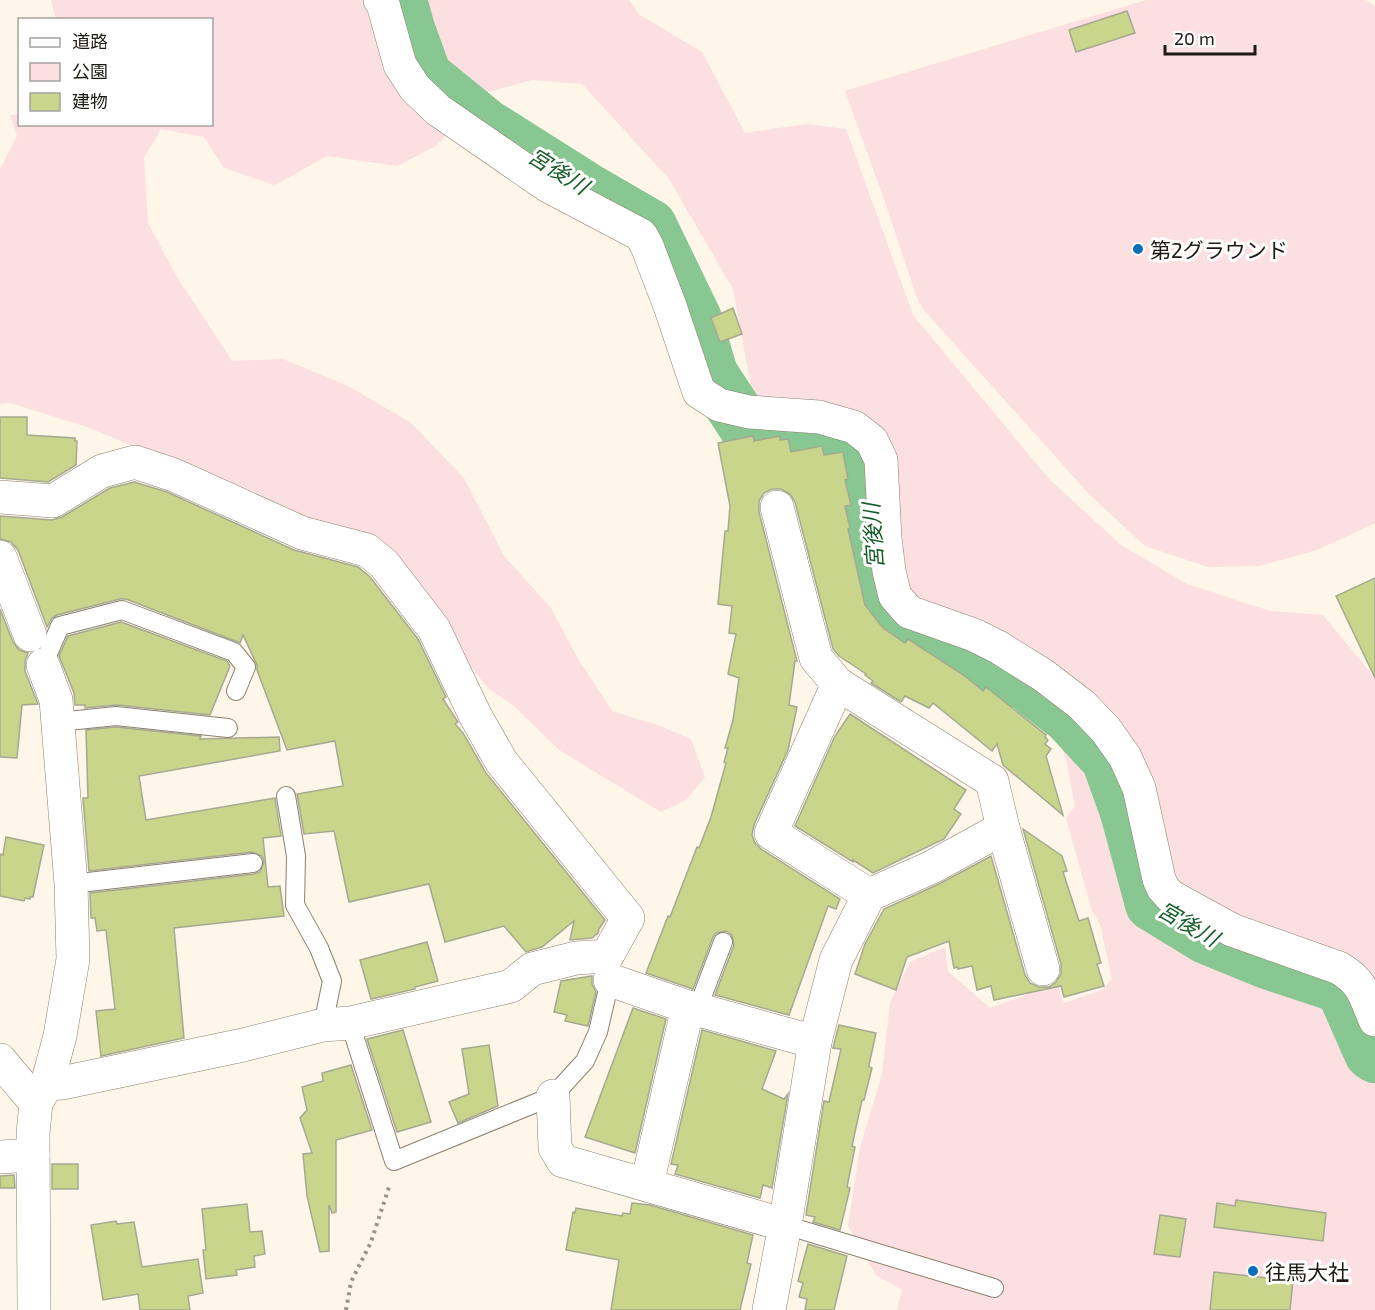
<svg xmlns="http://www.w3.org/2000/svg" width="1375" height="1310" viewBox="0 0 1375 1310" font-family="'Exo 2','Noto Sans JP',sans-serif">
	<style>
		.green { fill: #fcdfe0 }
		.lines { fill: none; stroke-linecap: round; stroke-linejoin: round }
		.river { stroke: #88c692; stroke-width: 54 }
		.building { fill: #c9d58a; stroke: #a5a993; stroke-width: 1.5 }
		.lane-casing { stroke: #8b816d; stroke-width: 20 }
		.street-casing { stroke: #8b816d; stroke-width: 34 }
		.path { stroke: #989287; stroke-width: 4; stroke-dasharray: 3 4.5; stroke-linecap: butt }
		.lane { stroke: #fff; stroke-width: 18 }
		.street { stroke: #fff; stroke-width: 33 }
		.poi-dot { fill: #096fbb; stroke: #fff; stroke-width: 2 }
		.labels { text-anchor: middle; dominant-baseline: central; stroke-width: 6; stroke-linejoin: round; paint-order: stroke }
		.poi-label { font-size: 21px; fill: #1f1a13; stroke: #fff; text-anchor: start }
		.water-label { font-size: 22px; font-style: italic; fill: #1a5d2d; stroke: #fff }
	</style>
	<rect width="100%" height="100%" fill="#fef6e9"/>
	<g class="green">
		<polygon points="51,0 629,0 640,15 702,52 745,133 807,124 846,129 913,315 1049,479 1121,545 1187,584 1270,611 1323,615 1375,678 1375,990 1222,914 1169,879 1136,756 910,600 902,587 895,459 753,397 733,289 669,179 582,84 532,80 488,92 436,146 397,166 327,156 275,185 224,168 204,137 161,129 144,158 148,223 177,277 232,361 283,359 348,386 410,422 464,478 504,556 551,608 578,659 612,711 660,726 691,739 705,777 686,800 661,812 559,750 514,706 489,689 467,662 429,596 386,543 344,527 297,516 257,493 192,470 87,427 10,403 0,404 0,169 17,136 10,115 19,114 20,124 212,124 212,20 56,19"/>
		<polygon points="1146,0 1366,0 1375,6 1375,523 1317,550 1259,566 1208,567 1145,546 1089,494 922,308 916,295 885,202 845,91"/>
		<polygon points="1066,726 1093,750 1124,814 1135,876 1147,908 1200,941 1327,988 1340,995 1361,1045 1375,1068 1375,1310 897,1310 902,1290 876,1275 848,1226 860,1148 882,1074 890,1003 910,962 945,947 948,971 990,1008 1057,984 1064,1003 1102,990 1112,979 1100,924 1092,911 1066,818 1075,806 1066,759 1055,731"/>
	</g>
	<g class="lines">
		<polyline class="river" points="400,0 408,29 425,76 485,125 588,190 650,226 695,319 711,374 747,429 805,430 850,442 869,463 867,499 870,561 883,607 906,626 1028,685 1069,717 1108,759 1127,812 1152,904 1206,937 1267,962 1342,987 1371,1053 1375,1056"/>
	</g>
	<g class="building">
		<polygon points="1127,11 1135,33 1076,52 1069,30"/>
		<polygon points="733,308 742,334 720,342 711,318"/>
		<polygon points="0,417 27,417 27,435 75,438 75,441 77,441 76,465 48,482 0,478"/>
		<polygon points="753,436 754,441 780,436 780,440 788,439 791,452 822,446 824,455 843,452 848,479 845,480 851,505 845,506 850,528 848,529 865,605 883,628 905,643 908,639 965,676 983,691 986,687 1046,735 1045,737 1048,740 1045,744 1051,749 1046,756 1063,815 1003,765 997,744 992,751 933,703 929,708 905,696 901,702 871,683 873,681 865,675 866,674 839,656 833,649 795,502 790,494 781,489 772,489 764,493 759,501 759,512 797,661 795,661 789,705 797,707 788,750 754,825 752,835 755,843 761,849 840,899 836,909 828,906 789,1015 715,995 734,945 732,935 726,931 716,933 713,937 693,989 646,973 668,916 670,917 697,847 699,848 711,817 726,763 724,762 728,748 725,748 733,720 739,678 728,674 736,634 729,633 732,606 718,604 725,531 728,531 730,506 718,443"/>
		<polygon points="134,482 167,492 294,550 358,567 370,577 418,639 446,697 443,699 458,722 455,724 463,733 486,773 605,920 599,929 598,933 592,938 570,940 574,921 542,947 526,952 504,926 445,942 429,884 349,902 334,831 304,834 297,794 343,786 335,741 287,750 257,670 257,665 243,635 240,643 126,599 120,599 57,615 52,618 47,627 18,550 11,542 0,539 0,516 52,520 62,517 110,488"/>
		<polygon points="1375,578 1375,678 1336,596"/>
		<polygon points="0,609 13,642 19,650 28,653 25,661 25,671 38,704 22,705 17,758 0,757"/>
		<polygon points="121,622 227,661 230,666 210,715 117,705 85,708 85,705 75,705 74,693 59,656 68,636"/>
		<polygon points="850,714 966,790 954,809 961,814 944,839 873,873 853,860 853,862 795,826 835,736"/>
		<polygon points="116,727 201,736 200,739 279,737 280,751 139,776 146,820 275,798 281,836 263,838 268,887 280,886 284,916 174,928 184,1038 101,1056 96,1011 115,1009 106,930 97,931 95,918 91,918 90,893 254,874 260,872 264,862 262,856 252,852 89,871 83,798 88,798 86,730"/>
		<polygon points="1023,829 1062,856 1067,871 1063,872 1079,921 1088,918 1101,963 1097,964 1104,986 1064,997 1061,986 994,1000 991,986 977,990 972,966 958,969 958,967 954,968 949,941 907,957 896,990 855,974 865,944 884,909 941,883 991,856 1025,975 1030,983 1039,987 1049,987 1056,982 1061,974 1061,964"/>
		<polygon points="6,837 44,845 33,897 30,897 30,899 25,898 24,901 0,896 0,854 3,855"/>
		<polygon points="427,942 438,981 415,987 415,989 371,999 360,960"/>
		<polygon points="592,976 592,984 596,992 588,1026 565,1021 567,1015 554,1012 561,981"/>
		<polygon points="633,1008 666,1019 635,1153 585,1137"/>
		<polygon points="839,1025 876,1033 869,1065 869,1067 872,1068 864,1100 862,1100 852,1146 855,1147 847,1187 850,1188 840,1230 813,1222 815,1217 806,1215 824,1101 829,1102 841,1049 833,1048"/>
		<polygon points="403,1030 431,1122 397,1132 367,1039"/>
		<polygon points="702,1030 776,1051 762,1089 784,1099 788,1094 772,1188 763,1185 760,1198 675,1174 678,1165 671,1164"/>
		<polygon points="489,1045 498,1106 458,1123 449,1102 469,1094 462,1049"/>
		<polygon points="351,1065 372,1130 336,1140 336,1212 332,1213 329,1205 329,1251 320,1252 307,1196 303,1154 312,1153 300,1118 307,1110 302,1087 323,1081 322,1073"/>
		<rect x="52" y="1164" width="26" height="25"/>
		<polygon points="14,1175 15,1188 0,1188 0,1176"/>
		<polygon points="1236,1200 1326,1213 1323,1241 1214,1227 1217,1203 1235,1206"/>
		<polygon points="632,1203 650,1205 753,1235 747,1263 751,1264 740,1310 611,1310 619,1260 566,1250 573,1212 575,1213 576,1208 622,1216 623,1213 630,1214"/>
		<polygon points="247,1204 250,1232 262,1231 265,1254 254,1256 255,1267 236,1270 237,1275 206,1279 203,1250 206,1250 202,1209"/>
		<polygon points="1160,1215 1186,1219 1180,1257 1154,1254"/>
		<polygon points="116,1221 117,1224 134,1222 142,1267 198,1259 203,1293 188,1296 190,1310 140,1310 138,1294 103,1300 91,1225"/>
		<polygon points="808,1244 847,1256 834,1310 805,1310 807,1299 799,1297 803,1283 798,1281"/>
		<polygon points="1214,1272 1293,1281 1290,1310 1210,1310"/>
	</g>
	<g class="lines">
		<g class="lane-casing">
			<g id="lane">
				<polyline points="43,665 60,626 122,610 234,652 246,667 236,691"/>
				<polyline points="58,722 116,716 228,728"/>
				<polyline points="286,796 296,856 295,905 319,948 332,981 323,1025"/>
				<polyline points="71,884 253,863"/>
				<polyline points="697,1010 723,942"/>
				<polyline points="350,1023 394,1161 553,1096 585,1061 598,1032 610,980 609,973"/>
				<polyline points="785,1225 994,1288"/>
			</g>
		</g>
		<g class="street-casing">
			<g id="street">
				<path d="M 380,0 L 383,4 L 400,65 L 415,88 L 438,110 L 548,186 L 641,235 L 647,246 L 670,306 L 699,392 L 719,405 L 749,412 L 819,417 L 854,427 L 872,441 L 881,460 L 885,538 L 889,571 L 895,596 L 909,612 L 974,635 L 998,647 L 1043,675 L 1082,705 L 1106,730 L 1125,757 L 1139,788 L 1159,879 L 1163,888 L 1170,896 L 1232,930 L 1339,968 C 1363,982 1365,996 1375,1020"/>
				<polyline points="0,497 53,501 102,471 135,462 174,475 302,533 367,550 384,564 434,629 475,715 501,761 628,918 607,956 576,958 532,969 511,986 350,1023 323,1025 243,1045 62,1083 47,1084"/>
				<polyline points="777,507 816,658 838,684 992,781 1003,828 1043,969"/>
				<polyline points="0,557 30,635"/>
				<polyline points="838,684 771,833 869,895"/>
				<polyline points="610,980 688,1007 815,1042"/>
				<polyline points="0,1060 36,1103"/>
				<polyline points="553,1096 555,1148 563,1161 785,1225"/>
				<polyline points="0,1157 33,1155"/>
				<polyline points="647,1184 688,1007"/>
				<polyline points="34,1310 33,1133 36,1103 47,1084 60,1036 73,959 71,884 56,700 43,665"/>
				<polyline points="769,1310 785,1225 815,1042 836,960 869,895 932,867 1003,828"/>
			</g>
		</g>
		<polyline class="path" points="346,1310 351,1282 371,1242 390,1184"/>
		<use href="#lane" class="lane"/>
		<use href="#street" class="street"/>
	</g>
	<g class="poi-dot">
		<circle cx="1138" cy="249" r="6"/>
		<circle cx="1253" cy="1271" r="6"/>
	</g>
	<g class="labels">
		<g class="poi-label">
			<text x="1150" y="249">第2グラウンド</text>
			<text x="1265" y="1271">往馬大社</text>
		</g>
		<g class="water-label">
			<text transform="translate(559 170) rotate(32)">宮後川</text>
			<text transform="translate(872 536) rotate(-94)">宮後川</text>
			<text transform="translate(1189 923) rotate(30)">宮後川</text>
		</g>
	</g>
	<rect x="18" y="18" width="195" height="108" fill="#ffffff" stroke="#a5a3a1" stroke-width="1.5"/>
	<rect x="30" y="38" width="30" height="9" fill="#ffffff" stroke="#a5a3a1" stroke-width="1.5"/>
	<text x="72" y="48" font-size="18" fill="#1f1a13">道路</text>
	<rect x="30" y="63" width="30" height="18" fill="#fcdfe0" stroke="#a5a3a1" stroke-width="1.5"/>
	<text x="72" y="78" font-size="18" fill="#1f1a13">公園</text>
	<rect x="30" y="93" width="30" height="18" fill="#c9d58a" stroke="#a5a3a1" stroke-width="1.5"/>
	<text x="72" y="108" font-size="18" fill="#1f1a13">建物</text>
	<path d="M1165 45v9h90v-9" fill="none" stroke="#1f1a13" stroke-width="3"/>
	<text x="1174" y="45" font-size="18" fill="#1f1a13" stroke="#ffffff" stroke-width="4.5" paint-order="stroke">20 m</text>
</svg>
